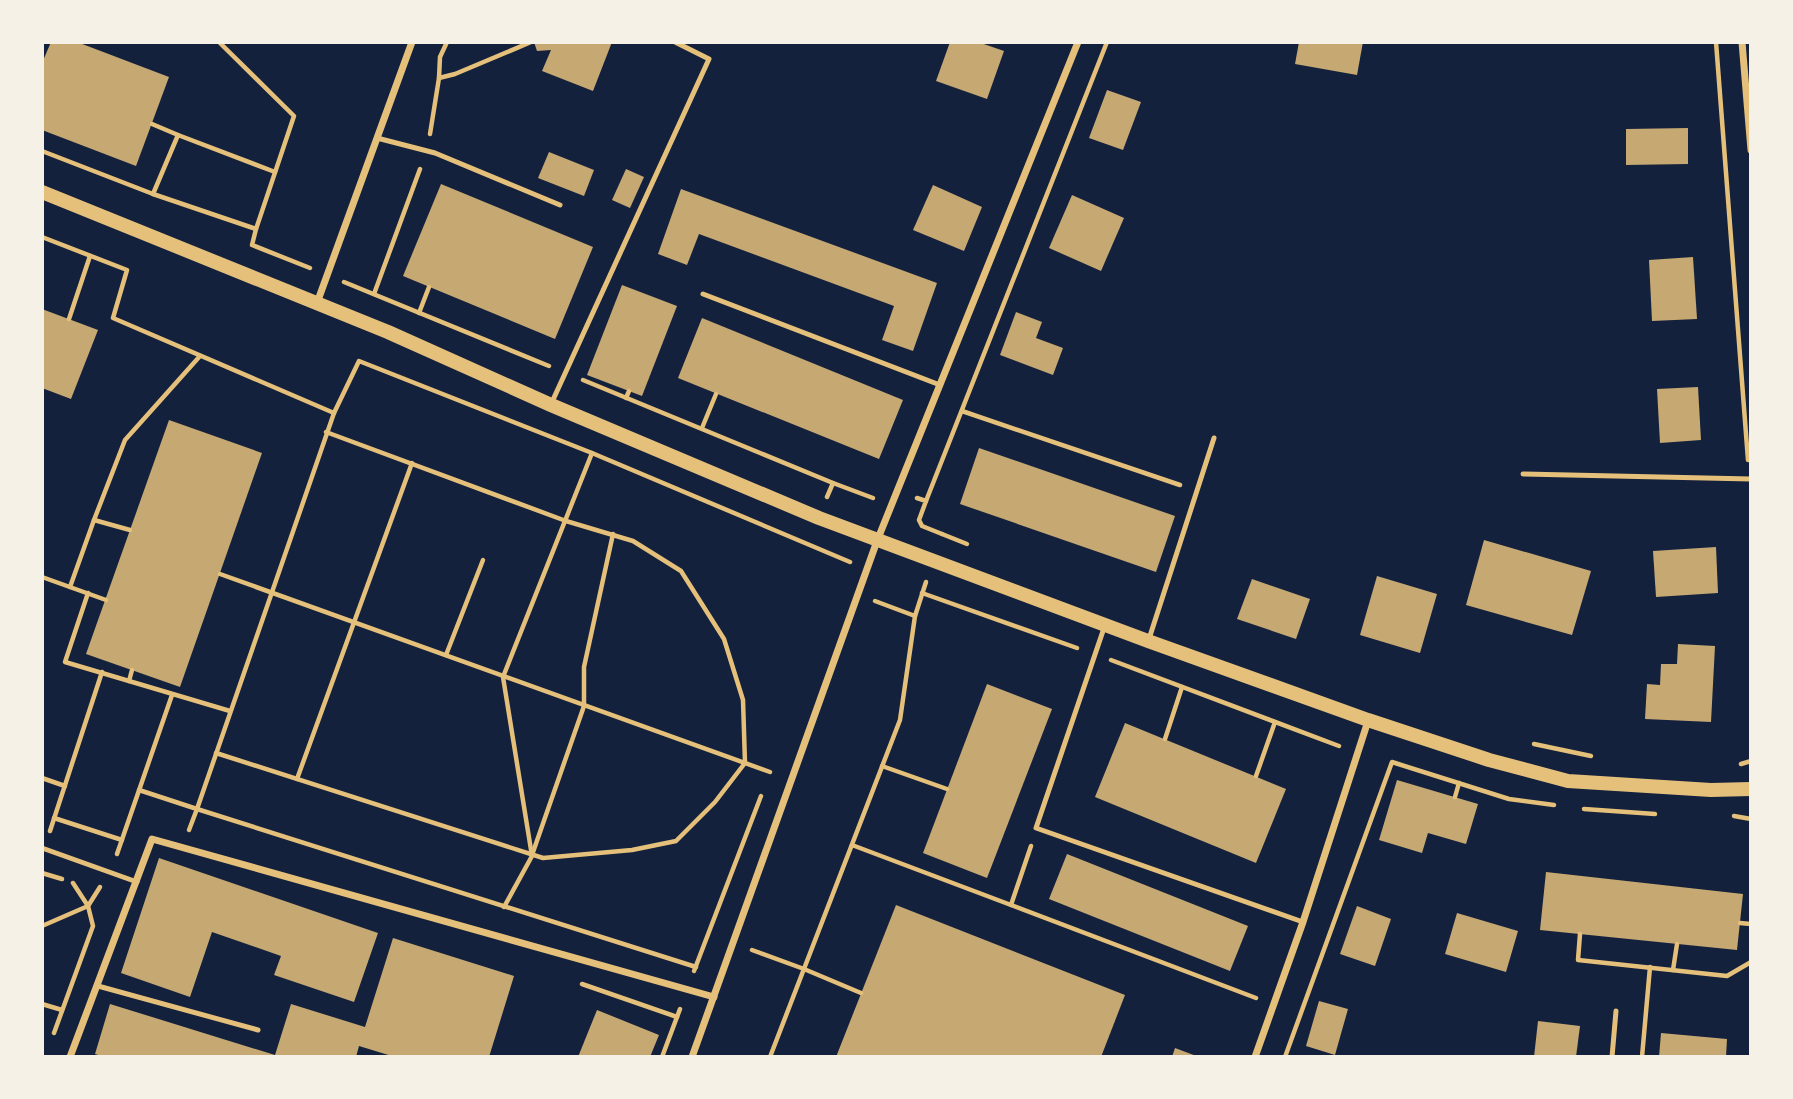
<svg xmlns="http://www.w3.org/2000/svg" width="1793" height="1099" viewBox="0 0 1793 1099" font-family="'Open Sans',sans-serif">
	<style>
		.building { fill: #c6a872 }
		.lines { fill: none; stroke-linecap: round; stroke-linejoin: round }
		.path { stroke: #e5c07b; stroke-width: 4.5 }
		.service { stroke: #e5c07b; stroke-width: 5 }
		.minor { stroke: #e5c07b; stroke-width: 7 }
		.secondary { stroke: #e5c07b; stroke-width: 14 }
	</style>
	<rect width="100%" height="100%" fill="#14213d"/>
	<g class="building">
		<polygon points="51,42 77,42 169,77 136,166 42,130 42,63"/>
		<polygon points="534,42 612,42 593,91 542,71 551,50 537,51"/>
		<polygon points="950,42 978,42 1004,51 987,99 936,81"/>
		<polygon points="1299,42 1363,42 1357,75 1295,64"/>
		<polygon points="1107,90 1141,102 1123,150 1089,138"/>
		<polygon points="1688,128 1688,164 1626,165 1626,129"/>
		<polygon points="549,152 594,170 584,196 538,178"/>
		<polygon points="626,169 644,177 630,208 612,200"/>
		<polygon points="441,184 593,247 555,339 403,276"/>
		<polygon points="933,185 982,207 964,251 913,230"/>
		<polygon points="681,189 937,283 913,351 882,340 894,306 699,234 687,265 658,254"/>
		<polygon points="1072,195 1124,218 1101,271 1049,248"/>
		<polygon points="1693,257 1697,319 1652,321 1649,260"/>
		<polygon points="622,285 677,306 642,396 587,375"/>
		<polygon points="42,309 98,330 71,399 42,388"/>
		<polygon points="1016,312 1042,322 1036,338 1063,348 1053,375 1000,355"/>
		<polygon points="702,318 903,400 879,459 678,378"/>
		<polygon points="1698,387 1701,440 1660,443 1657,389"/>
		<polygon points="169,420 262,453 180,687 86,654"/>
		<polygon points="979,448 1175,516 1156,572 960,504"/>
		<polygon points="1484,540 1591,571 1572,635 1466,605"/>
		<polygon points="1716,547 1718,593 1656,597 1653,551"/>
		<polygon points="1377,576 1437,594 1420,653 1360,635"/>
		<polygon points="1252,579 1310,599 1296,639 1237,619"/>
		<polygon points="1678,644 1715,646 1711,722 1645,719 1647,684 1660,685 1661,664 1677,664"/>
		<polygon points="987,684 1052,709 987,878 923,853"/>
		<polygon points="1125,723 1286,789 1256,863 1095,797"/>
		<polygon points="1397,780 1478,804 1466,844 1428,833 1422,853 1379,840"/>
		<polygon points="1067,854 1248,926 1230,971 1049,899"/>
		<polygon points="159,858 378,933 354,1002 274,975 281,956 212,932 190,997 121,973"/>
		<polygon points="1546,872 1743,894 1737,950 1540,930"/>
		<polygon points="896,905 1125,995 1101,1057 836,1057"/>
		<polygon points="1357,906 1391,919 1375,966 1340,954"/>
		<polygon points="1457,913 1518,931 1506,972 1445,954"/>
		<polygon points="393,938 514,976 489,1057 395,1057 359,1046 356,1057 105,1057 95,1054 110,1004 275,1055 291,1004 365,1027"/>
		<polygon points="1319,1001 1348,1009 1335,1055 1306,1046"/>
		<polygon points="597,1010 659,1035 650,1057 578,1057"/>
		<polygon points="1538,1021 1580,1026 1576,1057 1534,1057"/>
		<polygon points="1661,1033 1727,1039 1726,1057 1659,1057"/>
		<polygon points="1175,1048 1199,1057 1172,1057"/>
	</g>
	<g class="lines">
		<g class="path">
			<polyline points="219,42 294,116 256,229"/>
			<polyline points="1716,42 1748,460"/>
			<polyline points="439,78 440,57 447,42"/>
			<polyline points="152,124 178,135"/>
			<polyline points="430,134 439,78 455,74 531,42"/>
			<polyline points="42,151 153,194 178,135 275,172"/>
			<polyline points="153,194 256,229 252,245 310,268"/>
			<polyline points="42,237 127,270 113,318 334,413 359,361 592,453 850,562"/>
			<polyline points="344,282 549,366"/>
			<polyline points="374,294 420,169"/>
			<polyline points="419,313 429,287"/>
			<polyline points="69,319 90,256"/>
			<polyline points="583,380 833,483 827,497"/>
			<polyline points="626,398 629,391"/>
			<polyline points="962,411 1180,485"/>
			<polyline points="334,413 197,809 696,967"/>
			<polyline points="702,428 716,394"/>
			<polyline points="833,483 873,498"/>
			<polyline points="917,498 926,501 919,520 922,526 942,534"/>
			<polyline points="926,501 1107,42"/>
			<polyline points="94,520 125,440 200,356"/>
			<polyline points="942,534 967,544"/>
			<polyline points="220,574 770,772"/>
			<polyline points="42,577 106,600"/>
			<polyline points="70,587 94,520 130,530"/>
			<polyline points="88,593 65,662 230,711"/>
			<polyline points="922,593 1077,648"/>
			<polyline points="875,601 915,616 926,582"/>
			<polyline points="446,655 483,560"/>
			<polyline points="1111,660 1339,746"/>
			<polyline points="129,681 132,670"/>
			<polyline points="1165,739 1182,687"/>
			<polyline points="1534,744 1591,756"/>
			<polyline points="216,753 543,858 632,850 676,841 715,802 745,763 743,700 724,639 681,571 633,541 566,521 326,432"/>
			<polyline points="1741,764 1751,761"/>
			<polyline points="882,766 947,789"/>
			<polyline points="1256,776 1275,722"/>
			<polyline points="42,778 65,786"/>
			<polyline points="297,779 412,463"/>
			<polyline points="139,790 197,809 189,830"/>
			<polyline points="1455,797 1459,783"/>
			<polyline points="1584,809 1655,814"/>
			<polyline points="1734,816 1751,819"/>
			<polyline points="54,818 122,840"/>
			<polyline points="50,831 102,672"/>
			<polyline points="852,845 1011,905 1031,846"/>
			<polyline points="117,854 172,695"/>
			<polyline points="532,855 584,706 584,667 613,534"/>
			<polyline points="42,873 62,879"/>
			<polyline points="1011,905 1256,998"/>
			<polyline points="504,907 532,856 503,677 592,453"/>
			<polyline points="1740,923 1751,924"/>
			<polyline points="42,926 88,906 100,887"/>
			<polyline points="1580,934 1578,960 1727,976 1751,962"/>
			<polyline points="752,950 804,969 861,993"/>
			<polyline points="1673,970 1677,944"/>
			<polyline points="694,971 761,796"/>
			<polyline points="582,984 677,1017"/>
			<polyline points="42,1004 62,1010"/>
			<polyline points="54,1033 93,926 88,906 73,883"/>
			<polyline points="662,1057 680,1009"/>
			<polyline points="770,1057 900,720 915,616"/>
			<polyline points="1285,1057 1392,762 1509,799 1554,805"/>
			<polyline points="1642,1057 1650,967"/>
		</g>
		<g class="service">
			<polyline points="377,138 435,153 560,205"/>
			<polyline points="703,294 940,385"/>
			<polyline points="552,402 709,59 675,42"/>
			<polyline points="1523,474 1751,479"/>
			<polyline points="1104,628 1036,828 1303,922"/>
			<polyline points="1149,639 1214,438"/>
			<polyline points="42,848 137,882"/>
			<polyline points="98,986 258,1030"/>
			<polyline points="1612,1057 1616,1011"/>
		</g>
		<g class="minor">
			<polyline points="1742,42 1751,150"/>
			<polyline points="317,303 412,42"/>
			<polyline points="70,1057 152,839 714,997"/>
			<polyline points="692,1057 877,541 1078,42"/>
			<polyline points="1255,1057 1303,922 1368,721"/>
		</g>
		<polyline class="secondary" points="42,192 388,332 551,405 819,518 1148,641 1368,720 1489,760 1568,781 1711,790 1751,789"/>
	</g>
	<rect width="1793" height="1099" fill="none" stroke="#f6f1e7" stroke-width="88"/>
</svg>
